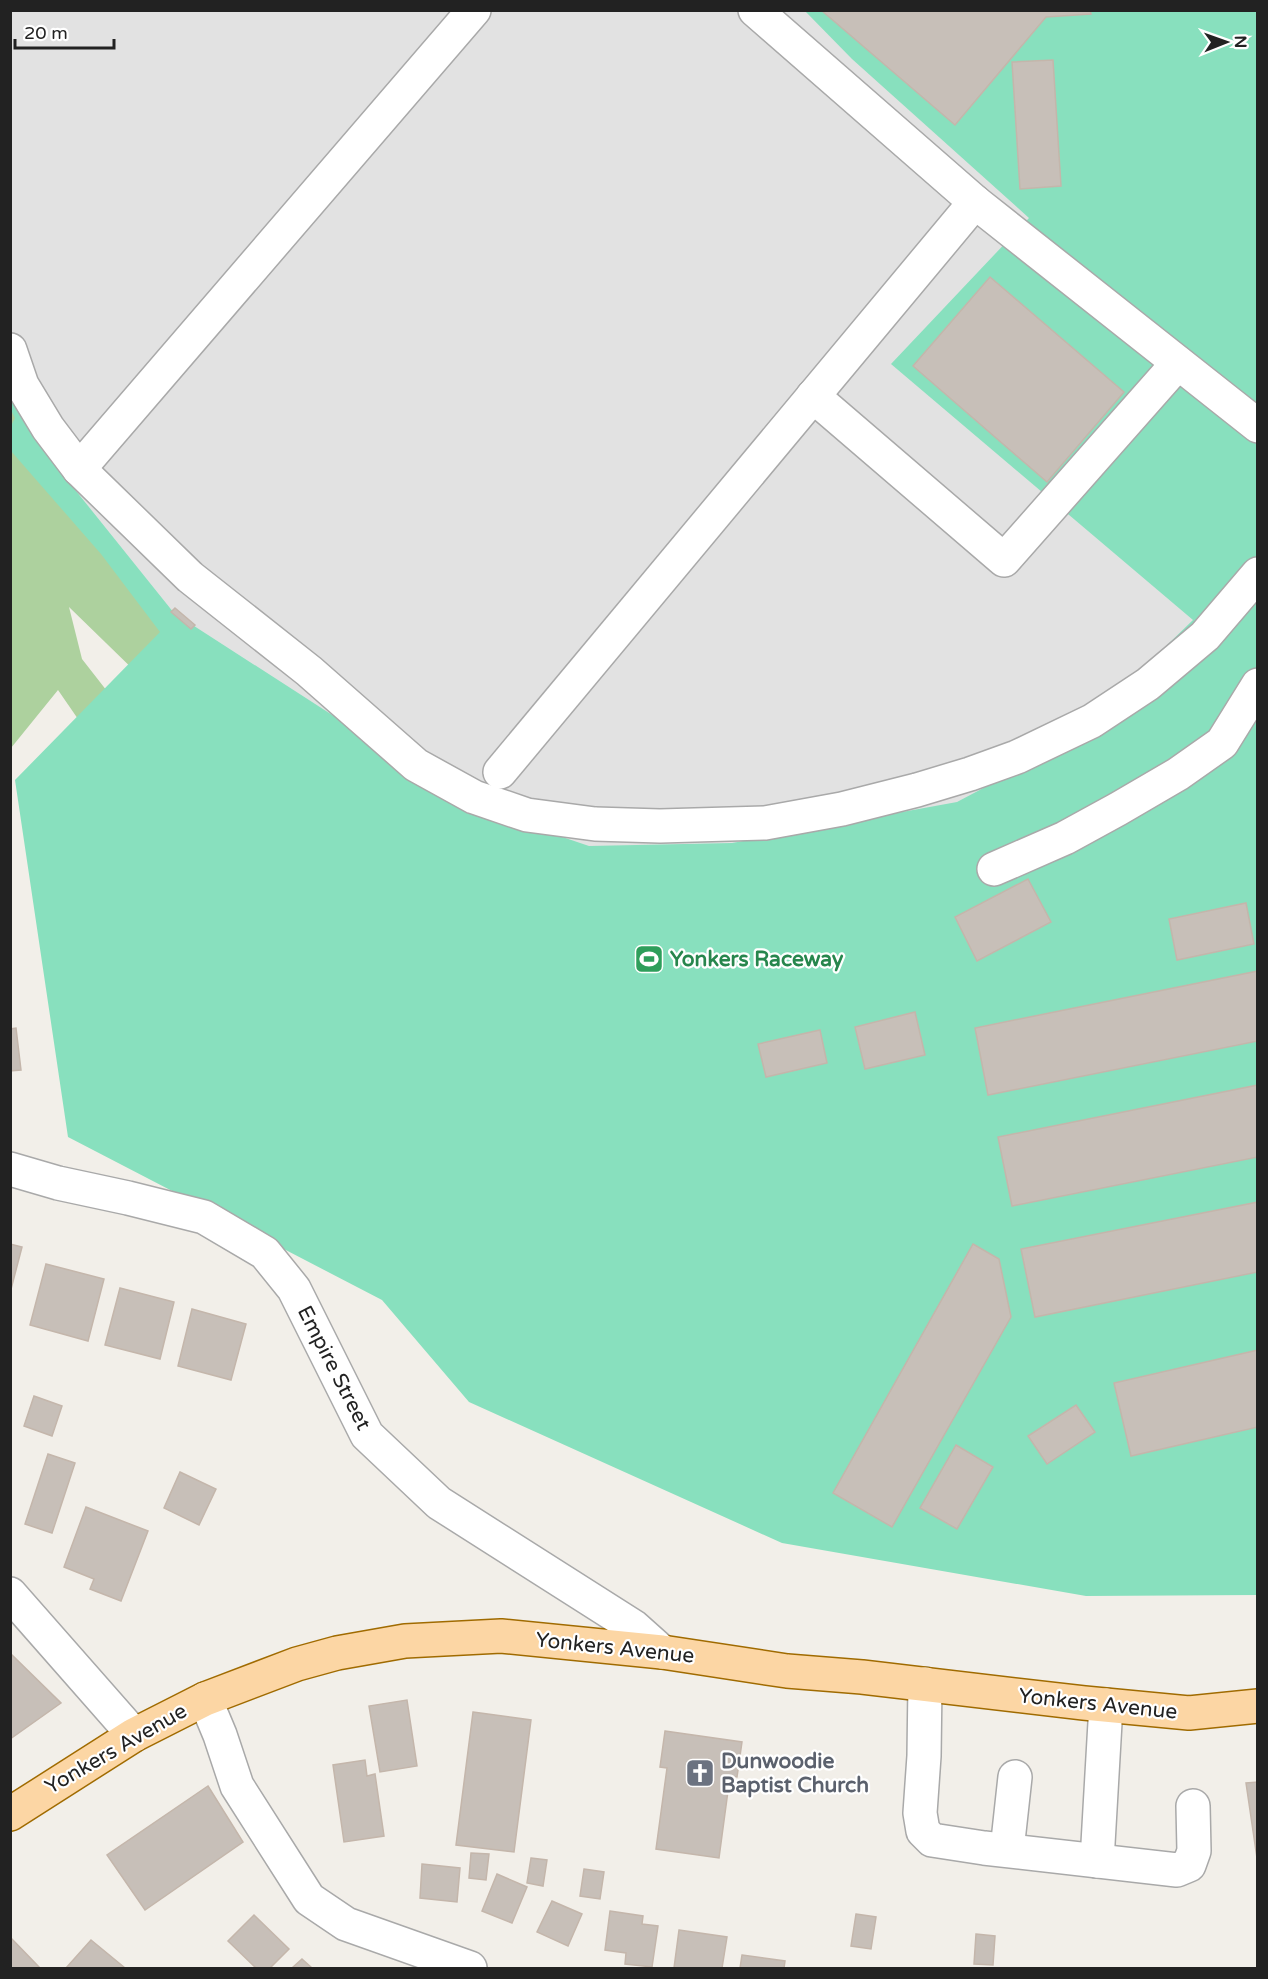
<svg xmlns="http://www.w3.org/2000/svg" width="1268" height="1979" viewBox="0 0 1268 1979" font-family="'Varela Round',sans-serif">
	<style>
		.forest { fill: #add19e }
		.pitch { fill: #88e0be }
		.parking { fill: #e2e2e2 }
		.building { fill: #c7bfb8; stroke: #c4b6ab; stroke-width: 1.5 }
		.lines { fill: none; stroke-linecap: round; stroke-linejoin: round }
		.minor-casing { stroke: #a9a9a9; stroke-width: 36 }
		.major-casing { stroke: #a06b00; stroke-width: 36 }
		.minor { stroke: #fff; stroke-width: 33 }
		.major { stroke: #fcd6a4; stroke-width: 33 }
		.labels { text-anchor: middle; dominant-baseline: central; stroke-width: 4.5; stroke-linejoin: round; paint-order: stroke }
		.leisure-label { font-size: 21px; font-weight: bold; fill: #27864d; stroke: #fff; text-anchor: start }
		.street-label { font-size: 21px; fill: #222; stroke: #fff }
		.worship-label { font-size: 21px; font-weight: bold; fill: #5b616d; stroke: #fff; text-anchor: start }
	</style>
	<rect width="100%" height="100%" fill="#f2efe9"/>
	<polygon class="forest" points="10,373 174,613 143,679 69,607 82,659 121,709 98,748 58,690 11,748"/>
	<polygon class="pitch" points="10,11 1257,11 1257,1595 1086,1596 782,1543 469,1402 382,1300 68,1137 15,780 160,632 101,554 11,451 11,426 15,418 10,408"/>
	<polygon class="parking" points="10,11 805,11 852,59 1029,218 891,364 1193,620 1063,746 957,802 732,843 589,846 509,819 405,762 174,613 44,451 11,373"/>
	<g class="building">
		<polygon points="821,10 1090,10 1091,14 1046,17 955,125"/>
		<polygon points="1053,60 1061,186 1020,189 1012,62"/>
		<polygon points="990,277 1124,392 1047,482 913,366"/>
		<polygon points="175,608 195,625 191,629 171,612"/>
		<polygon points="1028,879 1051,922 977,961 955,917"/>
		<polygon points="1246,903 1254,944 1177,960 1169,919"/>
		<polygon points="1258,971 1258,1041 988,1095 975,1028"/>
		<polygon points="915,1012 925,1055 865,1069 855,1027"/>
		<polygon points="16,1028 21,1070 10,1071 10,1029"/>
		<polygon points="820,1030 827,1063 766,1077 758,1044"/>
		<polygon points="1258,1085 1258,1157 1012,1206 998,1137"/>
		<polygon points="1258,1202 1258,1272 1035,1317 1021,1249"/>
		<polygon points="10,1244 22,1247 10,1293"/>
		<polygon points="973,1244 999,1259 1011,1317 892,1527 833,1493"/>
		<polygon points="46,1264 104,1279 88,1341 30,1325"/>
		<polygon points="120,1288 174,1302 160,1359 105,1345"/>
		<polygon points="192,1309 246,1324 231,1380 178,1366"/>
		<polygon points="1258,1350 1258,1427 1131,1456 1114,1383"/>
		<polygon points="34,1396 62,1406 52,1436 24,1426"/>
		<polygon points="1076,1405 1095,1432 1047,1464 1028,1436"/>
		<polygon points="956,1445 993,1467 957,1529 920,1508"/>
		<polygon points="48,1454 75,1463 52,1533 25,1524"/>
		<polygon points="180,1472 216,1489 199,1525 164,1508"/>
		<polygon points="86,1507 148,1531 121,1601 90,1589 94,1579 64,1567"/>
		<polygon points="10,1653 61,1703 10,1739"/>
		<polygon points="407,1700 417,1766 380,1772 369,1706"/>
		<polygon points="473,1712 531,1720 514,1852 456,1845"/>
		<polygon points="665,1731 742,1742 737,1777 730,1776 719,1858 656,1849 667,1768 660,1767"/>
		<polygon points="365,1760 367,1776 375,1774 384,1836 344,1842 333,1765"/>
		<polygon points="1258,1782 1258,1865 1246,1783"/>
		<polygon points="208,1786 243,1842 145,1910 107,1855"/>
		<polygon points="471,1853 489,1854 486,1880 469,1878"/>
		<polygon points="531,1858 547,1860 543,1886 527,1883"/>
		<polygon points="422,1864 460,1868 457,1902 420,1898"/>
		<polygon points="584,1869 604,1872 600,1899 580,1896"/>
		<polygon points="497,1874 527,1887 512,1923 482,1911"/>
		<polygon points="552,1901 582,1914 568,1946 537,1932"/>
		<polygon points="610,1911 643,1916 642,1924 658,1926 652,1967 625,1964 626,1953 605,1950"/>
		<polygon points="856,1914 876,1917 871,1949 851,1946"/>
		<polygon points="254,1915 289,1949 270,1968 256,1968 228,1941"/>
		<polygon points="679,1930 727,1937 722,1968 674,1968"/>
		<polygon points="976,1934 995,1936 993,1965 974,1964"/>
		<polygon points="10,1937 40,1968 10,1968"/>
		<polygon points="91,1940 125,1968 66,1968"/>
		<polygon points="742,1955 785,1961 784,1968 740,1968"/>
		<polygon points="302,1959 312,1968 292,1968"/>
	</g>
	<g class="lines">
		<g class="minor-casing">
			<g id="minor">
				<polyline points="755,10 975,202 1258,426"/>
				<polyline points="10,350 22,385 48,428 79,469 190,577 309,671 416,765 474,797 527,815 595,824 660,826 765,823 842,809 917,790 970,774 1017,757 1092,721 1148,684 1205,636 1258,574"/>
				<polyline points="813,396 1004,560 1178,363"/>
				<polyline points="79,469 474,10"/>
				<polyline points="500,772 975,202"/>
				<polyline points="994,869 1065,838 1118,809 1178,774 1222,743 1258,685"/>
				<polyline points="10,1169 58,1183 128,1198 204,1217 265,1253 294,1289 367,1435 439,1503 634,1627 662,1652"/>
				<polyline points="10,1594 134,1735"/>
				<polyline points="925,1684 924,1756 920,1813 923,1831 932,1840 984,1848 1177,1870 1189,1865 1194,1851 1193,1806"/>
				<polyline points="205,1699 220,1735 237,1786 309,1899 346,1924 470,1968"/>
				<polyline points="1007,1850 1015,1777"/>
				<polyline points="1097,1861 1106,1705"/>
			</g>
		</g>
		<g class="major-casing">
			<polyline id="major" points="10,1814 134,1735 205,1699 297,1664 337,1653 405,1641 501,1636 662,1652 787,1671 862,1677 1084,1703 1189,1713 1258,1706"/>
		</g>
		<use href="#minor" class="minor"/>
		<use href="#major" class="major"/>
	</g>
	<defs>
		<g id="stadium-square" transform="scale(1.5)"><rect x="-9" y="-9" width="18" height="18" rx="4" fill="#2e9e5b" stroke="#fff"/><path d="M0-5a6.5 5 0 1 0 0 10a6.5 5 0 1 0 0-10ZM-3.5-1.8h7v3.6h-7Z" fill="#fff"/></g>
		<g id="church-square" transform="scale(1.5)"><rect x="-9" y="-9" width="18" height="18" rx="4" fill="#6b7280" stroke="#fff"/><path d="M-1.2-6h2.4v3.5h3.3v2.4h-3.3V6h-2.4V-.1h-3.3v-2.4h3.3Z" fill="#fff"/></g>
	</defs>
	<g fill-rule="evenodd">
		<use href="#stadium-square" x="649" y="959"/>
		<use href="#church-square" x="700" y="1773"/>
	</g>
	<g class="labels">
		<g class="leisure-label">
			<text x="670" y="959">Yonkers Raceway</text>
		</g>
		<g class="street-label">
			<text transform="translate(334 1368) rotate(63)">Empire Street</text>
			<text transform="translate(615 1648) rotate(6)">Yonkers Avenue</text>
			<text transform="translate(1098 1704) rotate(6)">Yonkers Avenue</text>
			<text transform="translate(116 1749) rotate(-30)">Yonkers Avenue</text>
		</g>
		<g class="worship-label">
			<text x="721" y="1761">Dunwoodie<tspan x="721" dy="24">Baptist Church</tspan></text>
		</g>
	</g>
	<rect width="1268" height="1979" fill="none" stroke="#222222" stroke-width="24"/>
	<g transform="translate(1226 42) rotate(89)" stroke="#ffffff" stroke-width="4.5" paint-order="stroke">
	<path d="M0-4.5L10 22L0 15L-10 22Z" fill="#222222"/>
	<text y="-9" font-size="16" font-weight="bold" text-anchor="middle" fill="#222222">N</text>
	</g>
	<path d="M15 39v9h99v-9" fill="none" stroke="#222222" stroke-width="3"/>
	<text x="24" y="39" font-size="18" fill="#222222" stroke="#ffffff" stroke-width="4.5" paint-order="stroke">20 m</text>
</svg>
